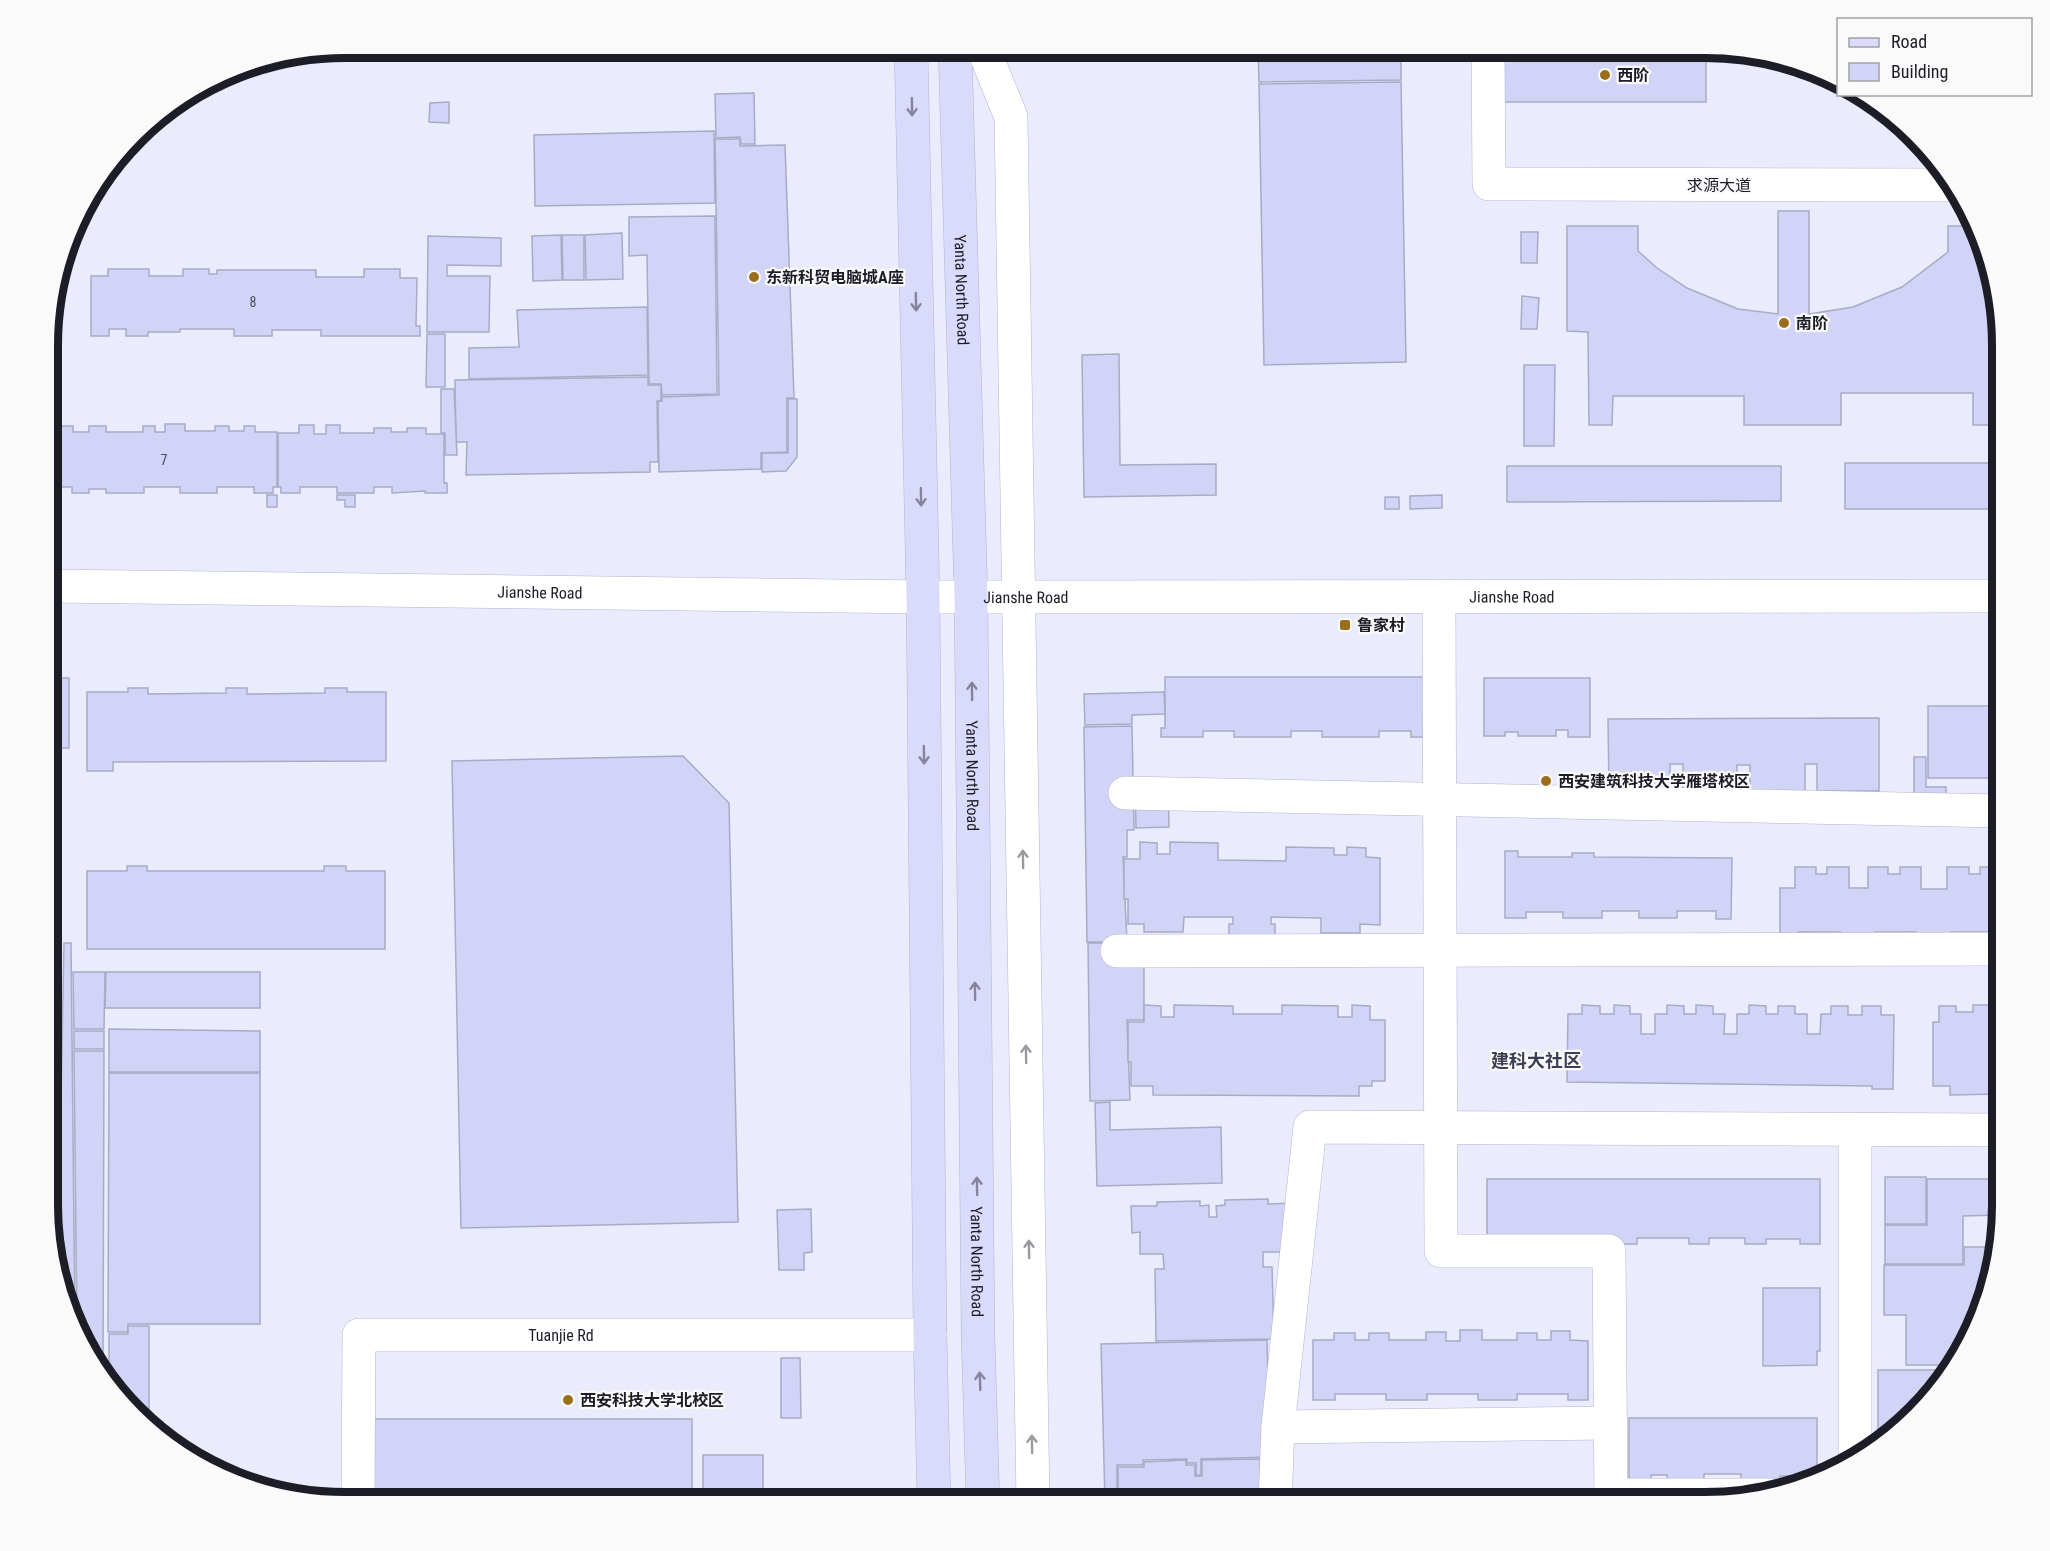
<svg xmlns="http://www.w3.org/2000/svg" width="2050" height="1551" viewBox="0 0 2050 1551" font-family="'Roboto Condensed','Noto Sans SC',sans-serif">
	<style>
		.building { fill: #d1d4f6; stroke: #a8abc5; stroke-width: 1.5 }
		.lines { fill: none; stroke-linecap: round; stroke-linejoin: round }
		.minor-casing { stroke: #b1b4cf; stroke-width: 34 }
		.tertiary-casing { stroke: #b1b4cf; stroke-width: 34 }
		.secondary-casing { stroke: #b1b4cf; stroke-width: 34 }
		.minor { stroke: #fff; stroke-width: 33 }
		.tertiary { stroke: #fff; stroke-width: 33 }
		.secondary { stroke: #dadafb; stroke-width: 33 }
		.oneway { stroke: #84859c }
		.oneway2 { stroke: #99999e }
		.poi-dot { fill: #9b6e1e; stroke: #fafafa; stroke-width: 2 }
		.labels { text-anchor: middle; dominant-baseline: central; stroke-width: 4.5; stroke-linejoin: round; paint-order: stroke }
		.number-label { font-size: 14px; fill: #494b5b }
		.poi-label { font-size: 16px; font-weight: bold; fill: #1c1d27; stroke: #fafafa; text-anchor: start }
		.street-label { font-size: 16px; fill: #1c1d27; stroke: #fafafa }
		.neighbourhood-label { font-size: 18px; font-weight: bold; fill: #3e3f55; stroke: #fafafa }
		.rim { fill: none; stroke: #1c1d27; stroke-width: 8 }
	</style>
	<rect width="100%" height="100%" fill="#eaecfd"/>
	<g class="building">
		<polygon points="1258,48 1401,48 1401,80 1259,82"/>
		<polygon points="1401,48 1431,48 1431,53 1406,53 1406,61 1402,61"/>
		<rect x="1504" y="49" width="202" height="53"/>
		<polygon points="1401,82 1406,362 1264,365 1259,84"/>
		<polygon points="754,93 755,144 741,144 740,137 716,138 715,94"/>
		<polygon points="449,102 449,123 429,122 430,103"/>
		<polygon points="714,131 715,203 535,206 534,135"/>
		<polygon points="715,139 740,139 740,146 785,145 794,398 787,398 787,452 761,453 761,469 659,472 658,401 662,401 662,397 719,395"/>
		<polygon points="1778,211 1809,211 1809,314 1853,307 1902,287 1948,252 1948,226 1976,226 1996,287 2001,331 1997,331 1997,425 1973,425 1973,393 1841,393 1841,425 1744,425 1744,396 1613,396 1612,425 1589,425 1588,332 1567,331 1567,226 1638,226 1638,251 1657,268 1687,288 1738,309 1778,314"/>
		<polygon points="715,216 717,394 662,395 661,384 649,384 647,255 629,256 629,217"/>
		<polygon points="1521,232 1538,232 1537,263 1521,263"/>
		<polygon points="622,233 623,279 586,280 585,235"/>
		<polygon points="561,235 562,280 533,281 532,236"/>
		<polygon points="562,235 584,235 584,280 563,280"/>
		<polygon points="428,236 501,238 501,266 447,265 447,276 490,276 489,332 427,332"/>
		<polygon points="108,269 149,269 149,276 183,276 183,269 209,269 209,274 217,274 217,270 316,270 316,277 364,277 364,269 400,269 400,278 417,278 416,326 420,326 420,336 321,336 321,330 272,330 272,336 234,336 234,329 180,329 180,332 148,332 148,336 126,336 126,329 109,329 109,336 91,336 91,276 108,276"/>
		<polygon points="1522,296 1539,298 1537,329 1521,329"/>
		<polygon points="647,307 648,375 469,379 469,348 519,347 517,310"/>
		<polygon points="427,334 445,334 445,387 426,387"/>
		<polygon points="1119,354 1120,465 1216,464 1216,495 1084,497 1082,355"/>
		<polygon points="1524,365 1555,365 1554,446 1524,446"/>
		<polygon points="648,377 648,385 661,385 661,401 657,401 658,462 650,462 650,472 466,475 467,442 456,442 455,380"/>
		<polygon points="441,389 454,389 457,455 445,455 445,433 441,433"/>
		<polygon points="788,399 797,399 797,457 786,471 762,472 762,453 788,453"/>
		<polygon points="165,424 185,424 185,431 215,431 215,426 229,426 229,431 244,431 244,426 255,426 255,432 277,432 277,487 273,487 273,493 254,493 254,487 217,487 217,493 180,493 180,487 144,487 144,493 106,493 106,489 89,489 89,493 72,493 72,487 58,487 58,493 50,493 50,432 55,432 55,426 73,426 73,432 89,432 89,426 106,426 106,432 143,432 143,426 155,426 155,432 165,432"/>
		<polygon points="299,425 314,425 314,434 326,434 326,425 340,425 340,433 374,433 374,428 391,428 391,432 407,432 407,428 426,428 426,434 444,434 444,483 447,483 447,493 425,493 425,491 392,493 392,487 374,487 374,493 337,493 337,487 300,487 300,493 281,493 281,487 278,487 278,433 299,433"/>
		<rect x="1845" y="463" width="157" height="46"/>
		<polygon points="1507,466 1781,466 1781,501 1507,502"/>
		<rect x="267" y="495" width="10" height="12"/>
		<polygon points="337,495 355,495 355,507 345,507 345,500 337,500"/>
		<polygon points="1442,495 1442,508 1410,509 1410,496"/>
		<rect x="1385" y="497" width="14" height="12"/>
		<polygon points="1165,677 1432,677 1434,737 1411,737 1411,731 1379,731 1379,737 1322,737 1322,731 1291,731 1291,737 1234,737 1234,731 1203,731 1203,737 1161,737 1161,728 1165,728"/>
		<rect x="50" y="678" width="19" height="70"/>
		<polygon points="1484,678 1590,678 1590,737 1568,737 1568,730 1556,730 1556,736 1518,736 1518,732 1505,732 1505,736 1484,736"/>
		<polygon points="128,688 148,688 148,694 226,693 226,688 247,688 247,694 325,693 325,688 347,688 347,692 386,692 386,761 113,762 113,771 87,771 87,692 128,692"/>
		<polygon points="1164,692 1165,714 1132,715 1132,724 1085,725 1084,694"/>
		<polygon points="1928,706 2002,706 2002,752 1990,752 1990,778 1928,778"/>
		<polygon points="1879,718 1879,791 1817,791 1817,764 1805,764 1805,791 1750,791 1750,765 1737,765 1737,791 1683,791 1683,764 1670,764 1670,791 1609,791 1608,719"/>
		<polygon points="1132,726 1134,830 1127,830 1127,857 1123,857 1127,942 1087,942 1084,727"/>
		<polygon points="683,756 729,803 738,1222 461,1228 452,761"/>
		<polygon points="1914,757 1926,757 1926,787 1946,787 1946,799 1914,797"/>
		<polygon points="1168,785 1169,827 1136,828 1135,786"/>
		<polygon points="1140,842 1157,843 1157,854 1170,854 1170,842 1218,843 1218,860 1286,861 1286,847 1334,848 1334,855 1347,855 1347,847 1366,848 1366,857 1380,858 1380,925 1360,924 1360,933 1321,933 1321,918 1271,917 1271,924 1275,924 1275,942 1229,942 1229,924 1233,924 1233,917 1184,917 1183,932 1144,932 1144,924 1128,924 1128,899 1124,899 1124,859 1140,859"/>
		<polygon points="1505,851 1518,851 1518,857 1572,857 1572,853 1594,853 1594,857 1732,858 1731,919 1716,919 1716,911 1677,911 1677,918 1639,918 1639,911 1602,911 1602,918 1563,918 1563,912 1526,912 1526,918 1505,918"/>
		<polygon points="127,866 147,866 147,871 324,871 324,866 346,866 346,871 385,871 385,949 87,949 87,871 127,871"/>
		<polygon points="1795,867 1816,867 1816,874 1827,874 1827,867 1849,867 1849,888 1868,888 1868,867 1888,867 1888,874 1900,874 1900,867 1921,867 1921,889 1947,889 1947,867 1969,867 1969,874 1980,874 1980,867 2001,867 2002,939 1993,939 1993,932 1951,932 1951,939 1916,939 1916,932 1875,932 1875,939 1840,938 1840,932 1799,932 1799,938 1780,938 1780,888 1795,888"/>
		<polygon points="49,942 58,942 57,959 51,959 50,992 57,992 56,1026 50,1026 49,1041"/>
		<polygon points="64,943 71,943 75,1322 58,1259"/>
		<polygon points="1088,943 1144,943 1144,1020 1127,1020 1130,1100 1090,1101"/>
		<polygon points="73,972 105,972 104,1029 74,1029"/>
		<polygon points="106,972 260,972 260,1008 105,1008"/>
		<polygon points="1144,1005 1161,1006 1161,1017 1174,1017 1174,1005 1233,1006 1233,1014 1282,1014 1282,1005 1338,1006 1338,1017 1352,1017 1352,1005 1370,1006 1370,1020 1385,1020 1385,1081 1372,1081 1372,1086 1359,1086 1359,1096 1153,1095 1153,1086 1131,1086 1131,1062 1128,1062 1128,1022 1144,1022"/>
		<polygon points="1582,1005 1600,1006 1600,1014 1614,1014 1614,1005 1630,1006 1630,1014 1641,1014 1641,1034 1655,1034 1655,1014 1667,1014 1667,1005 1684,1006 1684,1014 1696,1014 1696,1005 1713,1006 1713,1014 1725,1014 1724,1034 1737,1034 1737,1014 1749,1014 1749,1005 1766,1006 1766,1014 1778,1014 1778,1006 1795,1006 1795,1014 1807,1014 1807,1034 1820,1034 1821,1014 1831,1014 1831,1006 1848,1006 1848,1015 1862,1015 1862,1006 1881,1006 1881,1015 1894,1015 1893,1089 1872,1089 1872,1086 1567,1082 1568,1014 1582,1014"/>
		<polygon points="1973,1005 2002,1005 2001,1094 1950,1095 1950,1086 1933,1086 1933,1022 1939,1022 1939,1006 1956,1006 1956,1012 1973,1012"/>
		<polygon points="109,1029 260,1031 260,1072 109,1072"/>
		<rect x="74" y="1031" width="30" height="18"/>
		<polygon points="74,1051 104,1051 103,1369 77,1333"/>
		<polygon points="49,1059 55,1059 54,1093 49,1093"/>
		<polygon points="109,1073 260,1073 260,1324 128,1324 128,1332 108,1332"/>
		<polygon points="1110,1102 1110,1130 1221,1127 1222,1183 1097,1186 1095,1103"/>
		<polygon points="49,1125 54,1125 53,1144 49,1144"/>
		<rect x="49" y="1145" width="4" height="17"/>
		<rect x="1885" y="1177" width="41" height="47"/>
		<polygon points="1487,1179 1820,1179 1820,1244 1800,1244 1800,1239 1766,1239 1766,1244 1745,1244 1745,1238 1709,1238 1709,1244 1689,1244 1689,1238 1637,1238 1637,1244 1487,1244"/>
		<polygon points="1927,1179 2001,1179 1999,1234 1999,1215 1963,1216 1963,1264 1885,1264 1885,1225 1927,1225"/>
		<polygon points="49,1194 53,1194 52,1230 49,1225"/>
		<polygon points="1268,1199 1268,1204 1293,1203 1287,1252 1263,1252 1263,1267 1272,1267 1274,1339 1156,1341 1155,1269 1164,1269 1163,1254 1140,1254 1140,1232 1132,1233 1131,1206 1157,1206 1157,1202 1200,1201 1200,1206 1209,1205 1209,1217 1217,1217 1216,1206 1225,1205 1225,1200"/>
		<polygon points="811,1209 812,1252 804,1253 804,1270 779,1270 777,1210"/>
		<polygon points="1964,1247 1996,1247 1979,1320 1951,1365 1906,1365 1906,1315 1884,1315 1884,1265 1964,1265"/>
		<polygon points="1763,1288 1820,1288 1820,1351 1817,1351 1817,1365 1763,1366"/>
		<polygon points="128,1326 149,1326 149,1428 109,1376 109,1334 128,1334"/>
		<polygon points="1460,1330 1482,1330 1482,1340 1517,1340 1517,1333 1537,1333 1537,1340 1551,1340 1551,1331 1570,1331 1570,1340 1588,1341 1588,1400 1568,1400 1568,1394 1517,1394 1517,1400 1478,1400 1478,1394 1427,1394 1427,1400 1386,1400 1386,1394 1335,1394 1335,1400 1313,1400 1313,1340 1334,1340 1334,1333 1355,1333 1355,1340 1369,1340 1369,1333 1389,1333 1389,1340 1426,1340 1426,1332 1446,1332 1446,1341 1460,1341"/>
		<polygon points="1267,1340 1270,1457 1201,1459 1201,1475 1196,1475 1196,1463 1187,1463 1187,1459 1143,1460 1143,1465 1117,1465 1117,1494 1126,1494 1126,1503 1105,1503 1101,1344"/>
		<polygon points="781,1358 800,1358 801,1418 781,1418"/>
		<polygon points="1878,1370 1948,1370 1928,1401 1878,1440"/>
		<polygon points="1629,1418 1817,1418 1817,1479 1800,1480 1799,1476 1780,1476 1780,1480 1741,1480 1741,1474 1704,1474 1704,1479 1667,1479 1667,1475 1651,1475 1651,1480 1629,1480"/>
		<polygon points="364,1419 692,1419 692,1500 432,1500 432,1502 364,1502"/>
		<rect x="703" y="1455" width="60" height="48"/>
		<polygon points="1260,1459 1261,1503 1127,1503 1126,1492 1118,1492 1118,1467 1144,1467 1144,1462 1186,1460 1186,1465 1195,1465 1195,1476 1202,1476 1202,1460"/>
		<polygon points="1296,1492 1317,1492 1317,1499 1329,1499 1329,1492 1351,1492 1351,1503 1296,1503"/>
		<rect x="1367" y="1492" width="56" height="11"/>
		<polygon points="1448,1492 1470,1492 1470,1495 1503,1492 1503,1503 1448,1503"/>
		<polygon points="1520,1492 1542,1492 1542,1498 1554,1498 1554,1492 1575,1492 1575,1503 1520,1503"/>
	</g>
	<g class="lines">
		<g class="minor-casing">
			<g id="minor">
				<polyline points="983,48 1011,117 1033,1503"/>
				<polyline points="1488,49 1489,184 1949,185"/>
				<polyline points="1439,597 1441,1251 1609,1251 1611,1503"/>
				<polyline points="1125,793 2002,811"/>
				<polyline points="1117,951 2002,949"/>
				<polyline points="1855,1130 1855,1458"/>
				<polyline points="1278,1427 1611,1423"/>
				<polyline points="1611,1495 1771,1495"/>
				<path id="s1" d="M 358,1502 L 359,1335 L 930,1335"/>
				<polyline points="1275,1503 1278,1427 1310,1127 2001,1130"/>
			</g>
		</g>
		<g class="tertiary-casing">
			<g id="tertiary">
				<path id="s2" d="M 50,586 L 923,597 L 2002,596"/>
			</g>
		</g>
		<g class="secondary-casing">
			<g id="secondary">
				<polyline points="911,48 923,597 930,1335 934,1503"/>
				<path id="s3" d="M 955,48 L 971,597 L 978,1335 L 983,1503"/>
			</g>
		</g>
		<use href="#minor" class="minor"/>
		<use href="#tertiary" class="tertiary"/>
		<use href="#secondary" class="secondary"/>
	</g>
	<defs><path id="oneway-shaft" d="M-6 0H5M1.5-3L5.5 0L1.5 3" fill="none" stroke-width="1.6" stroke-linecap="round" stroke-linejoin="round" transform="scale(1.5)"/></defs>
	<g class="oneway">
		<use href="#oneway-shaft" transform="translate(912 107) rotate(89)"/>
		<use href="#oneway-shaft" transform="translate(916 302) rotate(89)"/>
		<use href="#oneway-shaft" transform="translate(921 497) rotate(89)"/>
		<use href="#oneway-shaft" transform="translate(972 691) rotate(-91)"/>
		<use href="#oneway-shaft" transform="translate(924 755) rotate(89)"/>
		<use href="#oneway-shaft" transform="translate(975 991) rotate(-91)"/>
		<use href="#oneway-shaft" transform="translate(977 1186) rotate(-91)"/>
		<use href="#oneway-shaft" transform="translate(980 1381) rotate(-92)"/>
	</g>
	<g class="oneway2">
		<use href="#oneway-shaft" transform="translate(1023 859) rotate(-91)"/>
		<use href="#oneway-shaft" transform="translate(1026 1054) rotate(-91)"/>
		<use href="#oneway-shaft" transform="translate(1029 1249) rotate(-91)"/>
		<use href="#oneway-shaft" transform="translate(1032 1444) rotate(-91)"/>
	</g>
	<g class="poi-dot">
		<circle cx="1605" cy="75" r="6"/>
		<circle cx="754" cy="277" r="6"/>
		<circle cx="1784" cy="323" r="6"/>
		<rect x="1339" y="619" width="12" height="12" rx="3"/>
		<circle cx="1546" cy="781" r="6"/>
		<circle cx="568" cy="1400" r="6"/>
	</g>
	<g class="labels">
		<g class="number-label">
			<text x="253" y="302">8</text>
			<text x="164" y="460">7</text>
		</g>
		<g class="poi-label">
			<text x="1617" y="75">西阶</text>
			<text x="766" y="277">东新科贸电脑城A座</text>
			<text x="1796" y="323">南阶</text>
			<text x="1357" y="625">鲁家村</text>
			<text x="1558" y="781">西安建筑科技大学雁塔校区</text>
			<text x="580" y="1400">西安科技大学北校区</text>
		</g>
		<g class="street-label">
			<text x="1719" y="185">求源大道</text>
			<text stroke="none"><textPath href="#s3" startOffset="242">Yanta North Road</textPath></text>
			<text stroke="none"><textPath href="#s2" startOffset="490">Jianshe Road</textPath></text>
			<text stroke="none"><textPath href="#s2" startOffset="976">Jianshe Road</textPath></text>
			<text stroke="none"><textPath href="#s2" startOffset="1462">Jianshe Road</textPath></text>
			<text stroke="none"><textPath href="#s3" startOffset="728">Yanta North Road</textPath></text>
			<text stroke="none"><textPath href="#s3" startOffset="1214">Yanta North Road</textPath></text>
			<text stroke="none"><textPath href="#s1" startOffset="369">Tuanjie Rd</textPath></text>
		</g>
		<g class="neighbourhood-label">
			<text x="1536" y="1060">建科大社区</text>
		</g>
	</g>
	<path d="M0 0H2050V1551H0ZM345 58H1705A287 287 0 0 1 1992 345V1205A287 287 0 0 1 1705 1492H345A287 287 0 0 1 58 1205V345A287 287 0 0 1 345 58Z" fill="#fafafa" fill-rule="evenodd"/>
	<path class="rim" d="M345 58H1705A287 287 0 0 1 1992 345V1205A287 287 0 0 1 1705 1492H345A287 287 0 0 1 58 1205V345A287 287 0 0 1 345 58Z"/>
	<rect x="1837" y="18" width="195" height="78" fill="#fafafa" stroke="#a1a2a6" stroke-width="1.5"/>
	<rect x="1849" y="38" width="30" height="9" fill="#dadafb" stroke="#a1a2a6" stroke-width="1.5"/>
	<text x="1891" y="48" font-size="18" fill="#1c1d27">Road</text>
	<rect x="1849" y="63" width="30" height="18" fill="#d1d4f6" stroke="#a1a2a6" stroke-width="1.5"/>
	<text x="1891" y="78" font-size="18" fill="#1c1d27">Building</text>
</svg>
